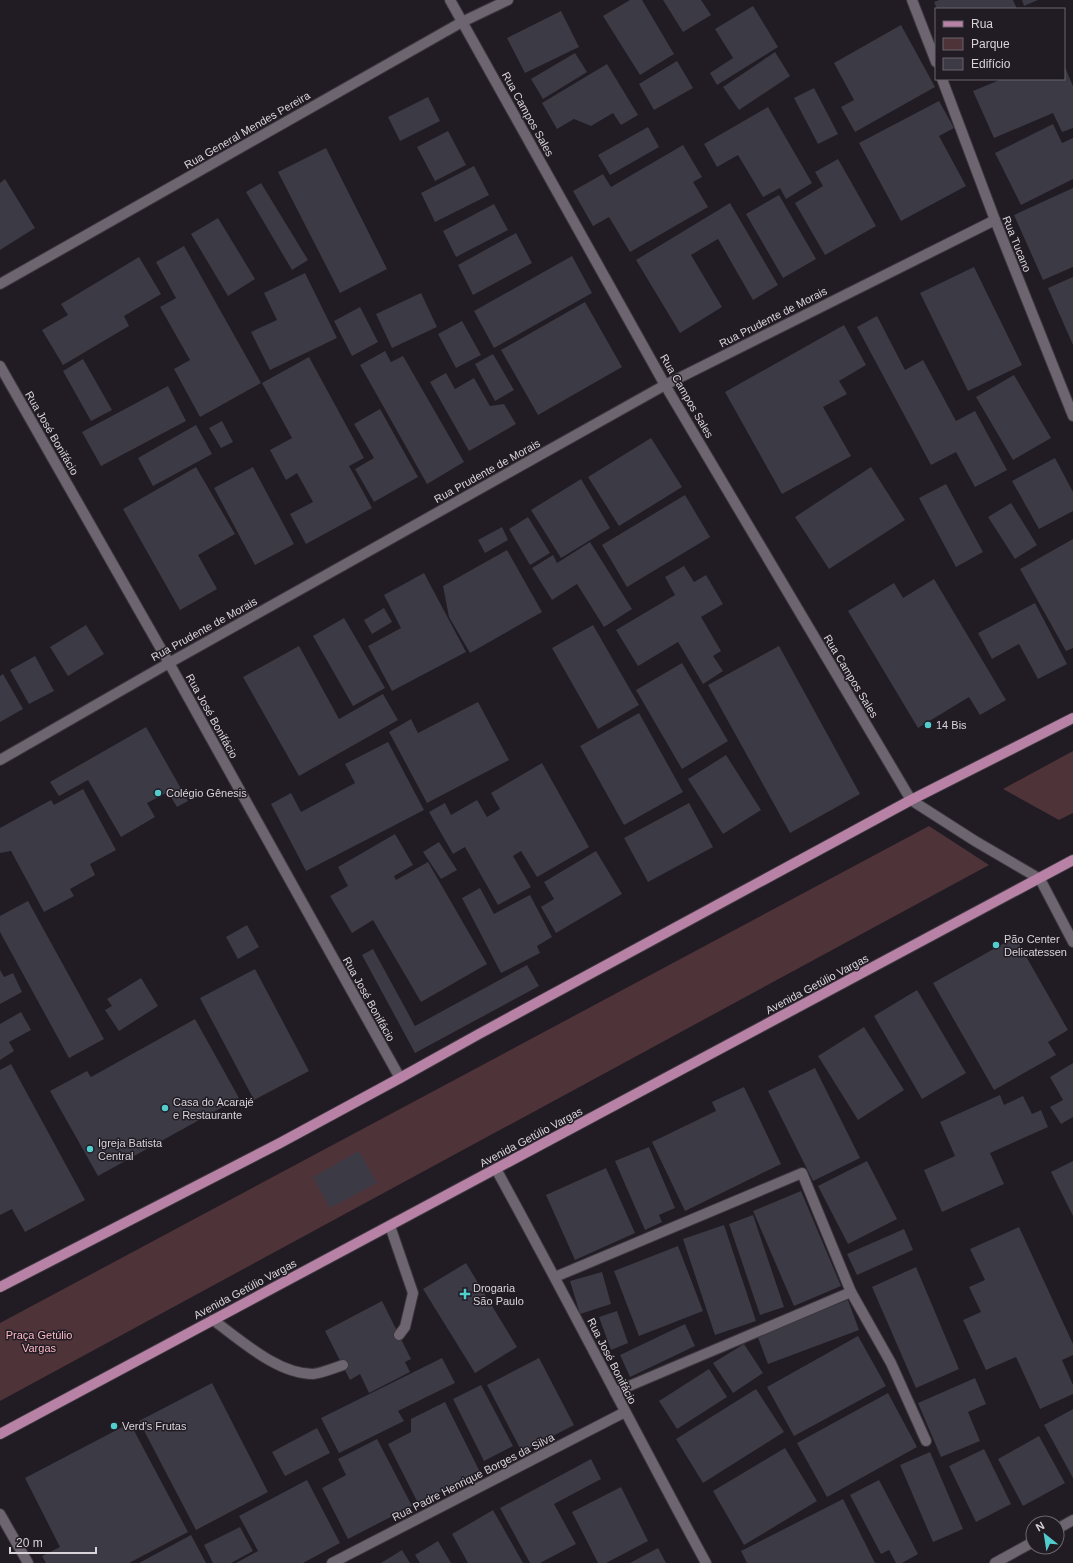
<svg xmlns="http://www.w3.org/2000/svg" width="1073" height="1563" viewBox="0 0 1073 1563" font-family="Helvetica,sans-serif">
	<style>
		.green { fill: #4e3338 }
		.building { fill: #3c3a45 }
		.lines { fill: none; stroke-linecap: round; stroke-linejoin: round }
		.lane-casing { stroke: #3c373e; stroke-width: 12 }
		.street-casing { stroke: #3c373e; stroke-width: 12 }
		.secondary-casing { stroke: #3c373e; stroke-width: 12 }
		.primary-casing { stroke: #3c373e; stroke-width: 12 }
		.lane { stroke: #6d6570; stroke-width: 10 }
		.street { stroke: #6d6570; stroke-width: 10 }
		.secondary { stroke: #6d6570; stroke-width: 10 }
		.primary { stroke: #b782a5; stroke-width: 10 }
		.poi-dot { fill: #52cdce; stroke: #211b23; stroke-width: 1.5 }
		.labels { text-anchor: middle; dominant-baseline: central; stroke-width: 3; stroke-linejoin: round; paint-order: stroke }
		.street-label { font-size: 11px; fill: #d8d4da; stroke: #211b23 }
		.poi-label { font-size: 11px; fill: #d8d4da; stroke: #211b23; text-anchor: start }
		.park-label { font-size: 11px; fill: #fdb9c4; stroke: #211b23 }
	</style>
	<rect width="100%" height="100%" fill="#211b23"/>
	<g class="green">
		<polygon points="1073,751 1073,813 1059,820 1003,789"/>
		<polygon points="929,826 989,865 0,1401 0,1323"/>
	</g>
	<g class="building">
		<polygon points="630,0 642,0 674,54 640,75 603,16"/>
		<polygon points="663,0 701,0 711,15 683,32"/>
		<polygon points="939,0 1013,0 1017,9 937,9 934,2"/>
		<polygon points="1022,0 1038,0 1024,6"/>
		<polygon points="753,6 778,47 717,85 710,73 733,58 715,29"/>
		<polygon points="561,11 579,47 525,73 507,38"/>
		<polygon points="901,25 935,87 855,132 841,107 854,100 834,63"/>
		<polygon points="775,52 790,76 739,110 723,87"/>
		<polygon points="575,53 587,72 543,99 531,79"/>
		<polygon points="677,61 693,88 654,110 639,84"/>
		<polygon points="607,64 638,115 621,125 613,113 591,126 574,119 557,129 542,103"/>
		<polygon points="1064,65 1073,86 1073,128 1062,132 1053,113 994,138 973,91 1002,79 1064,79"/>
		<polygon points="814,88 838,134 818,144 794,98"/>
		<polygon points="428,97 440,121 400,141 388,117"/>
		<polygon points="939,101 954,128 939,136 966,186 901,221 859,143"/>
		<polygon points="768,107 812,183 786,199 780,188 763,197 738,155 717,167 704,144"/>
		<polygon points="1053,124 1062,143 1073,138 1073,179 1021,205 995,153"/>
		<polygon points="648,127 659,147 610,175 598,155"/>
		<polygon points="448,131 466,165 435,181 417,147"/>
		<polygon points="683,145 702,177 693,182 708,207 630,252 609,217 593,226 573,191 603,174 611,187"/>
		<polygon points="326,148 387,269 340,293 278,172"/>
		<polygon points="838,159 876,226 825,255 795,203 823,186 815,172"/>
		<polygon points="474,166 489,195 435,222 421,193"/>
		<polygon points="5,179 35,228 0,250 0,183"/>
		<polygon points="261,183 308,260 292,270 246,192"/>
		<polygon points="1073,188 1073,267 1043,280 1014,215"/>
		<polygon points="779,195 816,259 783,278 746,214"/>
		<polygon points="730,203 778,285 753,300 718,239 691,255 722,307 680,333 636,260"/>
		<polygon points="494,204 508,230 456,257 443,231"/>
		<polygon points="218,218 255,279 228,296 191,234"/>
		<polygon points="516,233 532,263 473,295 458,265"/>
		<polygon points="184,246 261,383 200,417 174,369 190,360 160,307 176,298 156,262"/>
		<polygon points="572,256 592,293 494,348 474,311"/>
		<polygon points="139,257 161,294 124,316 129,326 63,365 42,330 68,315 61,304"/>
		<polygon points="974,267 1022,365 968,391 920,293"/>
		<polygon points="305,273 337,338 270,370 251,332 277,320 264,293"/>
		<polygon points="1073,277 1073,345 1048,288"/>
		<polygon points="421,293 437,327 392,348 376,314"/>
		<polygon points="585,302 622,367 538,415 501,350"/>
		<polygon points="360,307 378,342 352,356 334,321"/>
		<polygon points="877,316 905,370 923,360 956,421 975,411 1007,470 975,487 956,452 931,465 857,327"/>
		<polygon points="462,321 481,355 456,368 438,334"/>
		<polygon points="844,325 866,365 839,381 847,394 823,407 851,456 782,494 725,392"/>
		<polygon points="385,351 391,362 403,356 464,462 427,484 360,365"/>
		<polygon points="493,354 514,390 495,401 475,364"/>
		<polygon points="309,357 364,458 349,466 372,508 306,544 290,514 313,502 297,473 286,480 270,450 292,438 262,383"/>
		<polygon points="83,359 112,410 91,421 63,371"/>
		<polygon points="446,373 455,389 474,378 490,406 504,404 516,424 469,451 430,382"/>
		<polygon points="1014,375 1051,438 1013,460 976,397"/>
		<polygon points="168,386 186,421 101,466 82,432"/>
		<polygon points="380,409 418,477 374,502 355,469 374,458 354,424"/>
		<polygon points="222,421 233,442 221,448 209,428"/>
		<polygon points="196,425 212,454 153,486 138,458"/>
		<polygon points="651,438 682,487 619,526 588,477"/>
		<polygon points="1055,458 1073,492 1073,511 1039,529 1012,481"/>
		<polygon points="196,467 235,534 198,555 217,589 180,610 123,509"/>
		<polygon points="253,467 294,544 255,565 214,488"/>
		<polygon points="871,467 905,520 829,569 795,517"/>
		<polygon points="581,479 610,528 561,558 531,510"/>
		<polygon points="946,484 983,552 956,567 919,498"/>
		<polygon points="685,495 710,537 627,587 602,545"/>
		<polygon points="1011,503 1037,545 1015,559 988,517"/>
		<polygon points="528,517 550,553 530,565 509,529"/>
		<polygon points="502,527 508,540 485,553 478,540"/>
		<polygon points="1073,539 1073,648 1066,651 1020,569"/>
		<polygon points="590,542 632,609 604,627 577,584 552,600 532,568 553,555 557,563"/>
		<polygon points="507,550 542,612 470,653 449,617 443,586"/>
		<polygon points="684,566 694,582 706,575 723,604 701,617 721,651 713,656 723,671 703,684 678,642 638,666 616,630 675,595 665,577"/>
		<polygon points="424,573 466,652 392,691 368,646 401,628 384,595"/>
		<polygon points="934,579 1006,700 980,715 969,697 918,728 848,611 894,583 903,598"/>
		<polygon points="1035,603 1067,664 1038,679 1019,644 992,659 978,633"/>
		<polygon points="384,608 392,622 372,634 364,620"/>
		<polygon points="344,618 385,688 353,706 313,636"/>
		<polygon points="86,625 104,654 68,676 50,647"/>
		<polygon points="593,625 639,705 598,729 552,648"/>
		<polygon points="299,646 339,719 383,694 398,720 299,776 243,677"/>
		<polygon points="779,646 860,794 790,833 708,685"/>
		<polygon points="35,656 54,691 29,704 10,670"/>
		<polygon points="682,663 728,741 682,769 636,690"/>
		<polygon points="3,674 23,709 0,722 0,676"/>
		<polygon points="478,702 509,760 427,803 389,732 411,719 418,733"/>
		<polygon points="639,713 683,792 624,825 580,746"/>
		<polygon points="146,727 188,801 177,807 168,792 147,803 155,817 121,837 88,780 59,796 50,782"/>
		<polygon points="388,742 424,810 306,871 271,804 291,793 301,812 355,783 345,764"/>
		<polygon points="726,755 761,810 723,834 688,779"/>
		<polygon points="542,763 589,847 537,877 521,851 513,856 531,887 498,905 465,847 453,854 429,812 445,803 451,815 477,800 487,817 500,809 491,793"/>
		<polygon points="83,789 116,850 90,864 95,875 70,889 74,896 44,912 11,851 0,853 0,828 51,800 54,805"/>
		<polygon points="689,803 713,847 648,882 624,838"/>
		<polygon points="395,834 413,865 394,876 396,880 428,862 487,964 421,1002 373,920 352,933 330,896 348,886 338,867"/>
		<polygon points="439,842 457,870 441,879 423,852"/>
		<polygon points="596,851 622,894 556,933 541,907 554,899 544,882"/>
		<polygon points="480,888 494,914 530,895 552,937 537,946 540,953 501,973 462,898"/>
		<polygon points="28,901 104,1039 69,1058 0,932 0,916"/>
		<polygon points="247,925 259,947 238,959 226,937"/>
		<polygon points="1015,937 1068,1030 1048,1042 1056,1055 994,1090 933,983"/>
		<polygon points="373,949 415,1026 527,965 539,986 415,1053 362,955"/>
		<polygon points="255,969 309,1071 254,1100 200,998"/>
		<polygon points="0,970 4,977 13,973 22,992 0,1004"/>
		<polygon points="141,978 158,1006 119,1031 105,1010 112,1006 107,999"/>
		<polygon points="917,990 966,1073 922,1099 874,1016"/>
		<polygon points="21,1012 31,1030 9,1042 14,1051 0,1060 0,1024"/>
		<polygon points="195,1019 239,1098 98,1176 50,1091 87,1071 91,1077"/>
		<polygon points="864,1027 904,1090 858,1120 818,1056"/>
		<polygon points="1073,1063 1073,1117 1061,1124 1050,1107 1063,1100 1050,1077"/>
		<polygon points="11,1064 85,1200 25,1232 12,1209 0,1215 0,1070"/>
		<polygon points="815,1068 860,1158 813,1181 768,1091"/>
		<polygon points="744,1087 781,1164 685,1211 652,1142 716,1111 712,1102"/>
		<polygon points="1000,1095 1004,1105 1023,1096 1032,1114 1041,1110 1048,1127 990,1153 1004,1184 942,1212 924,1170 955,1156 940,1122"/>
		<polygon points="649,1147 675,1208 659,1215 662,1222 645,1230 615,1161"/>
		<polygon points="359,1151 377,1183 330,1208 313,1177"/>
		<polygon points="867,1161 897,1219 848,1244 818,1186"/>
		<polygon points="1073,1161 1073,1216 1051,1172"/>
		<polygon points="606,1168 635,1233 575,1260 546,1195"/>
		<polygon points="801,1191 841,1286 794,1306 753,1211"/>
		<polygon points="753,1215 784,1307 760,1315 729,1224"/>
		<polygon points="724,1225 756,1321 715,1335 683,1239"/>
		<polygon points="1019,1227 1073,1344 1073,1355 1062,1360 1073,1385 1073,1394 1040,1409 1016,1357 986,1370 963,1320 981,1312 969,1287 985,1280 970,1249"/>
		<polygon points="904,1229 913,1250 857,1275 847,1254"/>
		<polygon points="678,1246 703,1311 639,1336 614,1271"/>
		<polygon points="466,1263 517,1347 475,1373 423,1289"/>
		<polygon points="916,1267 959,1369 916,1388 872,1287"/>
		<polygon points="602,1272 611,1304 580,1314 570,1281"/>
		<polygon points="848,1300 859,1330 768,1364 757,1335"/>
		<polygon points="382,1301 411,1359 405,1362 410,1372 369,1393 360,1374 350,1380 325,1331"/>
		<polygon points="617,1311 628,1343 611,1350 599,1317"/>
		<polygon points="685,1324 695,1346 630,1377 620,1355"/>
		<polygon points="858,1336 886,1386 794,1436 767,1387"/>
		<polygon points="744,1344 763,1373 733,1393 713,1363"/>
		<polygon points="442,1358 455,1383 398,1411 404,1421 339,1453 321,1418"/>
		<polygon points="539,1358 574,1425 522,1452 487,1385"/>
		<polygon points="709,1369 727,1397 677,1429 659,1401"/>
		<polygon points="975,1378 986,1404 968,1412 980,1441 941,1457 918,1403"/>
		<polygon points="212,1383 268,1492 196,1530 139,1421"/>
		<polygon points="481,1385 513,1446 484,1461 453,1399"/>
		<polygon points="756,1389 784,1432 703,1483 676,1439"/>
		<polygon points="888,1393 917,1447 827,1497 797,1443"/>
		<polygon points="445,1402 480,1472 418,1503 388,1444 411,1432 411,1419"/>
		<polygon points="1073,1409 1073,1478 1044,1425"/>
		<polygon points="130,1423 188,1532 129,1563 46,1563 42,1556 60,1547 25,1478"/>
		<polygon points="317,1428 330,1453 285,1476 272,1452"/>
		<polygon points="1039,1436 1065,1483 1023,1506 998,1459"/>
		<polygon points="377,1439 412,1506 348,1539 322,1488 346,1475 338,1459"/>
		<polygon points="785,1448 817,1501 744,1545 713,1491"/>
		<polygon points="984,1449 1011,1504 976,1522 949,1466"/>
		<polygon points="930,1452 963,1529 933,1542 900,1465"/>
		<polygon points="591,1459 601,1479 554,1504 576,1544 540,1563 530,1563 500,1508"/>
		<polygon points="307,1480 340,1543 303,1563 236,1563 258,1551 239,1516"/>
		<polygon points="879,1480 918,1554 902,1563 896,1563 889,1550 881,1554 850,1495"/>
		<polygon points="621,1487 648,1541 606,1563 598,1563 572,1512"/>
		<polygon points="843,1499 875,1563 747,1563 741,1551"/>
		<polygon points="493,1510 523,1563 468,1563 452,1534"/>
		<polygon points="240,1527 253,1551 231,1563 213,1563 204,1545"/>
		<polygon points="191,1535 206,1563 139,1563"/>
		<polygon points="438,1541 451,1563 420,1563 415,1555"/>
		<polygon points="658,1548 666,1563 630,1563"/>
		<polygon points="402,1550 410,1563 381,1563"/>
	</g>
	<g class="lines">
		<g class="lane-casing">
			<g id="lane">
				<polyline points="390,1226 413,1293 405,1327 399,1335"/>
				<polyline points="555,1277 802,1173 851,1292 891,1363 926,1441"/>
				<path d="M 213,1320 C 241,1340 277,1374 313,1374 C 322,1373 334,1368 343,1365"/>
				<polyline points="615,1392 851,1292"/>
			</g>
		</g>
		<g class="street-casing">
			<g id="street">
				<polyline points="450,0 665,385 911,800"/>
				<polyline points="912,0 936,62"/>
				<polyline points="942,79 995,220 1073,416"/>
				<polyline points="0,284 462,22 508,0"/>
				<polyline points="0,366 169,663 400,1078"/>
				<polyline points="0,760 169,663 665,385 995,220"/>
				<path d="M 496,1169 C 568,1300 635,1432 706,1563"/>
				<polyline points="0,1514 28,1563"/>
				<polyline points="332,1563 625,1412"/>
			</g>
		</g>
		<g class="secondary-casing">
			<g id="secondary">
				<polyline points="911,800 975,841 1040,879 1073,942"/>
				<polyline points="1057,1529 1073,1520"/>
				<polyline points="995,1563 1033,1542"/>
			</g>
		</g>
		<g class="primary-casing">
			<g id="primary">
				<polyline points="0,1287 280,1143 400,1078 479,1034 911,800 1073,718"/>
				<polyline points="0,1434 1073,860"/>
			</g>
		</g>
		<use href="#lane" class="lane"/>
		<use href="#street" class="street"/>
		<use href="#secondary" class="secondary"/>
		<use href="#primary" class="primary"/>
	</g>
	<g class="poi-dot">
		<circle cx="928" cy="725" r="4"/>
		<circle cx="158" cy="793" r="4"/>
		<circle cx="996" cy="945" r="4"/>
		<circle cx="165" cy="1108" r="4"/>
		<circle cx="90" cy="1149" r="4"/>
		<path d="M463 1288h4v4h4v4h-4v4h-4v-4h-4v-4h4z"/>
		<circle cx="114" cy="1426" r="4"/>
	</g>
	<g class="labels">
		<g class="street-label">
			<text transform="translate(528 114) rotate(61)">Rua Campos Sales</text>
			<text transform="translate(247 130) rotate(-30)">Rua General Mendes Pereira</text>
			<text transform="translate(1017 244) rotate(68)">Rua Tucano</text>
			<text transform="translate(773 317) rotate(-27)">Rua Prudente de Morais</text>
			<text transform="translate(687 396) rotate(60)">Rua Campos Sales</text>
			<text transform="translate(52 433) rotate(60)">Rua José Bonifácio</text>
			<text transform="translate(487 471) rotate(-29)">Rua Prudente de Morais</text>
			<text transform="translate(204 629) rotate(-29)">Rua Prudente de Morais</text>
			<text transform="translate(851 676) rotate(59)">Rua Campos Sales</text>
			<text transform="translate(212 716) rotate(61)">Rua José Bonifácio</text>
			<text transform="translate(817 984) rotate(-28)">Avenida Getúlio Vargas</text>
			<text transform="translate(369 999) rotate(61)">Rua José Bonifácio</text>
			<text transform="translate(531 1137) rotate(-28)">Avenida Getúlio Vargas</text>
			<text transform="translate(245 1289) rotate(-28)">Avenida Getúlio Vargas</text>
			<text transform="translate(612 1361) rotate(63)">Rua José Bonifácio</text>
			<text transform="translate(473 1477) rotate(-27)">Rua Padre Henrique Borges da Silva</text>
		</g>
		<g class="poi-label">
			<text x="936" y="725">14 Bis</text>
			<text x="166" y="793">Colégio Gênesis</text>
			<text x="1004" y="939">Pão Center<tspan x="1004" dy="13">Delicatessen</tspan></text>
			<text x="173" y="1102">Casa do Acarajé<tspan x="173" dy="13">e Restaurante</tspan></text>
			<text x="98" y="1143">Igreja Batista<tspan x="98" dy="13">Central</tspan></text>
			<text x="473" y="1288">Drogaria<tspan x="473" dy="13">São Paulo</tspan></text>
			<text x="122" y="1426">Verd's Frutas</text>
		</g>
		<g class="park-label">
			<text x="39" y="1335">Praça Getúlio<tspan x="39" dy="13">Vargas</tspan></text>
		</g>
	</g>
	<rect x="935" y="8" width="130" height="72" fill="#211b23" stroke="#6a656c"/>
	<rect x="943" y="21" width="20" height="6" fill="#b782a5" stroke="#6a656c"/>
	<text x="971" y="28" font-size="12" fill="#d8d4da">Rua</text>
	<rect x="943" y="38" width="20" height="12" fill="#4e3338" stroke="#6a656c"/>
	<text x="971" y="48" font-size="12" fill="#d8d4da">Parque</text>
	<rect x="943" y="58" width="20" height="12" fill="#3c3a45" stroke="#6a656c"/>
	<text x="971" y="68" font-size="12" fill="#d8d4da">Edifício</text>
	<g transform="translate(1045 1535) rotate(330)"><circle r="19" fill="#211b23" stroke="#6a656c"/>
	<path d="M0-3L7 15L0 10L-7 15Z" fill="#52cdce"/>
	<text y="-6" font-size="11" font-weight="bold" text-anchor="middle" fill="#d8d4da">N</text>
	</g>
	<path d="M10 1547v6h86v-6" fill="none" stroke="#d8d4da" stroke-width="2"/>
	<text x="16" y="1547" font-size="12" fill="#d8d4da" stroke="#211b23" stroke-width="3" paint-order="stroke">20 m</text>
</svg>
